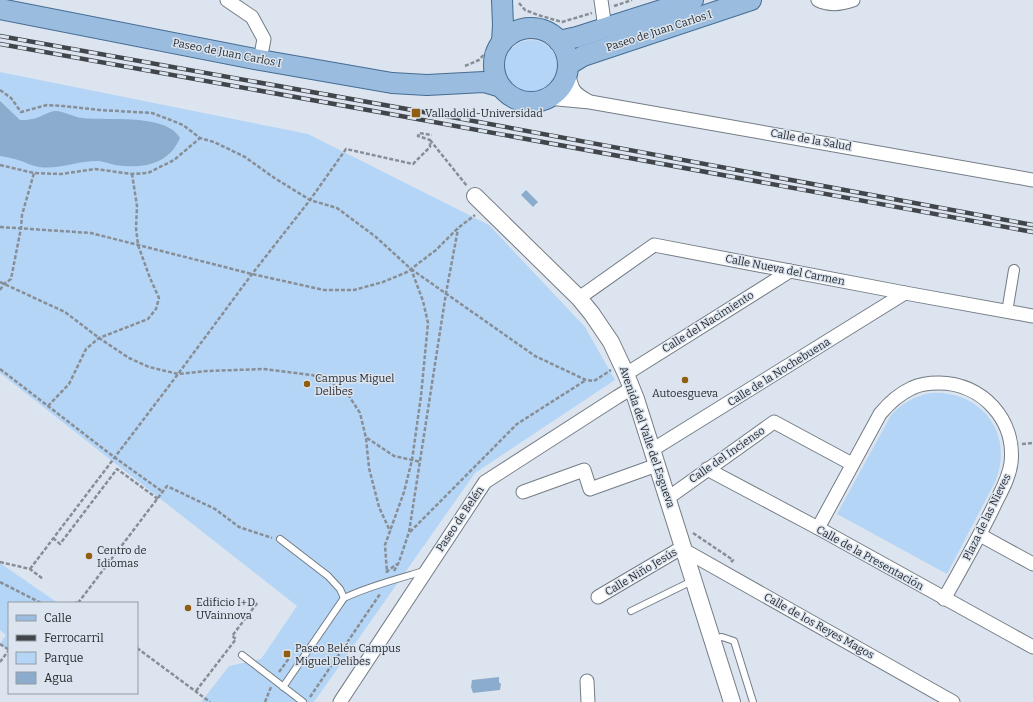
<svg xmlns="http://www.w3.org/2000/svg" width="1033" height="702" viewBox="0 0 1033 702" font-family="Bitter,serif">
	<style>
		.green { fill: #b5d5f6 }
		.water { fill: #8cacce }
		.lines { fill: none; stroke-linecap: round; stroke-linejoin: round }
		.service-casing { stroke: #747c85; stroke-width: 8 }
		.pedestrian-casing { stroke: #747c85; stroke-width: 12 }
		.minor-casing { stroke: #747c85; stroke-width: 15 }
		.tertiary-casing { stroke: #747c85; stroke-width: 18 }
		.primary-casing { stroke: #456c93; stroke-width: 22 }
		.path { stroke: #888e95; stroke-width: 2.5; stroke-dasharray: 4 2; stroke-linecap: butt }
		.service { stroke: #fff; stroke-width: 6 }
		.pedestrian { stroke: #fff; stroke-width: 10 }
		.minor { stroke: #fff; stroke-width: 13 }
		.tertiary { stroke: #fff; stroke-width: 16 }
		.primary { stroke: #99bcdf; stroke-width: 20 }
		.rail-casing { stroke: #42464b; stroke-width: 4.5 }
		.rail { stroke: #dce5ef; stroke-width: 3; stroke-dasharray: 9; stroke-linecap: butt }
		.poi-dot { fill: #915d10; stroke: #dce5ef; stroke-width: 1.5 }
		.labels { text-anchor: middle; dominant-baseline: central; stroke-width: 3; stroke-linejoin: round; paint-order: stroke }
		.street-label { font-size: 11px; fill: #282b2f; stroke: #dce5ef }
		.poi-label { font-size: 11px; fill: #282b2f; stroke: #dce5ef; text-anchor: start }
	</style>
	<rect width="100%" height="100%" fill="#dce5ef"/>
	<g class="green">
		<circle cx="531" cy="67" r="27"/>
		<polygon points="0,72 308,134 489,225 585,327 615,380 475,473 314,702 201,702 229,666 261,659 297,606 0,373"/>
		<path d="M 931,393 C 982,390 1015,435 995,482 L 947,574 L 837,514 L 891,415 C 902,403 915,396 931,393 Z"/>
		<polygon points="0,563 58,603 9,603 9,651 0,644 6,635 0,630"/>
	</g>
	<g class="water">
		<path d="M 0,101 L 20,120 C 24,120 28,120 32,119 C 40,118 47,112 55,111 C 64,111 73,117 82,118 C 107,121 166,113 180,138 C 169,165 141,169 115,165 C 110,164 105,162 100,161 C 79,160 59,170 39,167 C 32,166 25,162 18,160 C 12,158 6,157 0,156 Z"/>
		<polygon points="526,190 538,202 533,207 521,195"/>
		<polygon points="499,677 499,682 501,684 500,690 473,693 471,687 472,680"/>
	</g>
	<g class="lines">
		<g class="service-casing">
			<g id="service">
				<polyline points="280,539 328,576 340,589 344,598"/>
				<polyline points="631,611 692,581"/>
				<polyline points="712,639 722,637 734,641 753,702"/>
				<polyline points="242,655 303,702"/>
				<path d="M 283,687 L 344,598 C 369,586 397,579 424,571"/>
			</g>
		</g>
		<g class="pedestrian-casing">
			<polyline id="pedestrian" points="1007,312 1014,270"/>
		</g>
		<g class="minor-casing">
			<g id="minor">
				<polyline points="227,0 252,17 264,39 260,60"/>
				<polyline points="601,0 605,28"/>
				<path d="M 818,0 C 830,6 842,4 853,0"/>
				<path d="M 568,72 C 572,89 572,92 588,101"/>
				<polyline points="547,98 590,102 1033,180"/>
				<polyline points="579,298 654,245 905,293 1033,316"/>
				<polyline points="626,374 790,271"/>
				<polyline points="652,450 905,293"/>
				<polyline points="707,469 818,528 1033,647"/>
				<polyline points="523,492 584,470 590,489 657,465"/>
				<polyline points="668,498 774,422 852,464"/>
				<path d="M 818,528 L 880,414 C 889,403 899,394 912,388 C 920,384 930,383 939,383 C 982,383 1016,420 1011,463 C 1009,479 1000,493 993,508 C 978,539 961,569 944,599"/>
				<polyline points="980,535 1033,564"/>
				<polyline points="684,550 953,702"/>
				<polyline points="598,597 683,547"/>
				<polyline points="587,681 588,702"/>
				<polyline points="340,702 485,482 617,397 632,388"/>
			</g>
		</g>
		<g class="tertiary-casing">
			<polyline id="tertiary" points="475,196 579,298 592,314 611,342 626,374 636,399 732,702"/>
		</g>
		<g class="primary-casing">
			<g id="primary">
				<polyline points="502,0 503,25 502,42"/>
				<polyline points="0,9 260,60 392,83 427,85 484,82 501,87"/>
				<circle cx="531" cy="65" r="37"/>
				<polyline points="559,41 577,37 693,0"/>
				<polyline points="568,65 583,56 751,0"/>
			</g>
		</g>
		<g class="path">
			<polyline points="519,3 525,10 538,15 562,22 592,13"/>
			<polyline points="614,6 632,0"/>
			<polyline points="465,66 479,60 488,50"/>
			<polyline points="0,90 11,98 21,112 47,105 63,106 100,110 152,113 168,119 183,125 200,138 214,142 245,157 273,177 310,200 337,208 376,237 411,269 423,301 428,323 421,396 412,460 404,492 390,531"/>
			<polyline points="430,140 467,186"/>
			<polyline points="0,165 34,173 61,174 95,169 132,174 148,173 174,160 200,138"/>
			<polyline points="0,227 91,233 252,274 324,290 354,290 383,282 407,272 436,250 458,228 475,215"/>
			<polyline points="411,269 535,356 586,380 594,381 611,370"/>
			<polyline points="0,282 65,312 99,338 129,358 149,367 178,374 207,371 264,369 312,375 330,382 349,396 360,413 366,438 369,468 379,507 390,531 385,545 387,573"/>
			<polyline points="0,290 4,284 11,279 21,228 22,215 34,173"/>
			<polyline points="0,369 114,457 163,492"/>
			<polyline points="48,406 69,384 86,349 99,338 148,319 156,309 159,298 150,278 138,245 136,228 137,206 132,174"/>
			<polyline points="367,438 394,456 421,462"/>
			<polyline points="1022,444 1033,443"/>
			<polyline points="410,532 517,424 586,380"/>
			<polyline points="693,533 733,560 731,562"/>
			<polyline points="53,538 60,544 117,469 158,499"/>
			<polyline points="0,562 30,569 43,579"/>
			<polyline points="30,569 178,374 252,274 310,200 346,149 413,164 430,147 430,140 418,136 419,133 432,135"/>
			<polyline points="394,571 399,562 409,532 446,293 458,229"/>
			<polyline points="386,572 397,564"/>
			<polyline points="0,582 41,603"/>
			<polyline points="75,602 76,603"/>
			<polyline points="78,603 167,486 215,509 239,527 272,538"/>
			<polyline points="0,644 9,650"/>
			<polyline points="137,648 210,702"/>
			<polyline points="0,662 9,650"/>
			<polyline points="279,672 290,657"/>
			<polyline points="196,691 236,639 232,636 258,602"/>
			<polyline points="310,697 380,594"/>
			<polyline points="265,702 271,687"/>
		</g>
		<use href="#service" class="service"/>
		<use href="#pedestrian" class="pedestrian"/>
		<use href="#minor" class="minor"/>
		<use href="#tertiary" class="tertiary"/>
		<use href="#primary" class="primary"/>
		<g class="rail-casing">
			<g id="rail">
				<polyline points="0,36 468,120 1033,225"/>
				<polyline points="0,44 390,114 1033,232"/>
			</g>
		</g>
		<use href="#rail" class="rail"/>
	</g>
	<g class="poi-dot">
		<rect x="411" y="108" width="10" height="10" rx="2"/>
		<circle cx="685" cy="380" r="4"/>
		<circle cx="307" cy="384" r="4"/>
		<circle cx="89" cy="556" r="4"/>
		<circle cx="188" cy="608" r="4"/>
		<rect x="283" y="650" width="8" height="8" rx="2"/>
	</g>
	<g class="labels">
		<g class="street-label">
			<text transform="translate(659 31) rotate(-18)">Paseo de Juan Carlos I</text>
			<text transform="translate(227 53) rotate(11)">Paseo de Juan Carlos I</text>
			<text transform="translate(811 140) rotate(10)">Calle de la Salud</text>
			<text transform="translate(785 270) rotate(11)">Calle Nueva del Carmen</text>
			<text transform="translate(708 322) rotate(-32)">Calle del Nacimiento</text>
			<text transform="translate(779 372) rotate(-32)">Calle de la Nochebuena</text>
			<text transform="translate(647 437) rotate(71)">Avenida del Valle del Esgueva</text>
			<text transform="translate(727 455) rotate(-35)">Calle del Incienso</text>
			<text transform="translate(987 517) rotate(-64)">Plaza de las Nieves</text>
			<text transform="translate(460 519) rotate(-56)">Paseo de Belén</text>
			<text transform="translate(870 558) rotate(29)">Calle de la Presentación</text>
			<text transform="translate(641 572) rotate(-31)">Calle Niño Jesús</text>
			<text transform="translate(819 626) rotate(29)">Calle de los Reyes Magos</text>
		</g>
		<g class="poi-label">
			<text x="425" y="113">Valladolid-Universidad</text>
			<text x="315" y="378">Campus Miguel<tspan x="315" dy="13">Delibes</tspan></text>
			<text x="685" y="393" text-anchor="middle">Autoesgueva</text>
			<text x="97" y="550">Centro de<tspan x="97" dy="13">Idiomas</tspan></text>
			<text x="196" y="602">Edificio I+D<tspan x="196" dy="13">UVainnova</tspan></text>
			<text x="295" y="648">Paseo Belén Campus<tspan x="295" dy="13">Miguel Delibes</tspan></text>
		</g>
	</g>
	<rect x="8" y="602" width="130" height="92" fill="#dce5ef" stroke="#949ba2"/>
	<rect x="16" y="615" width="20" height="6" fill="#99bcdf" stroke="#949ba2"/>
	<text x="44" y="622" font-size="12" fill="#282b2f">Calle</text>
	<rect x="16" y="635" width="20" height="6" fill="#42464b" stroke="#949ba2"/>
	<text x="44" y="642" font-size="12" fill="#282b2f">Ferrocarril</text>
	<rect x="16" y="652" width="20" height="12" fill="#b5d5f6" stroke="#949ba2"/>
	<text x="44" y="662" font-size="12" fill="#282b2f">Parque</text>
	<rect x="16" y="672" width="20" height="12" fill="#8cacce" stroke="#949ba2"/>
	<text x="44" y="682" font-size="12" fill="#282b2f">Agua</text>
</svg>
